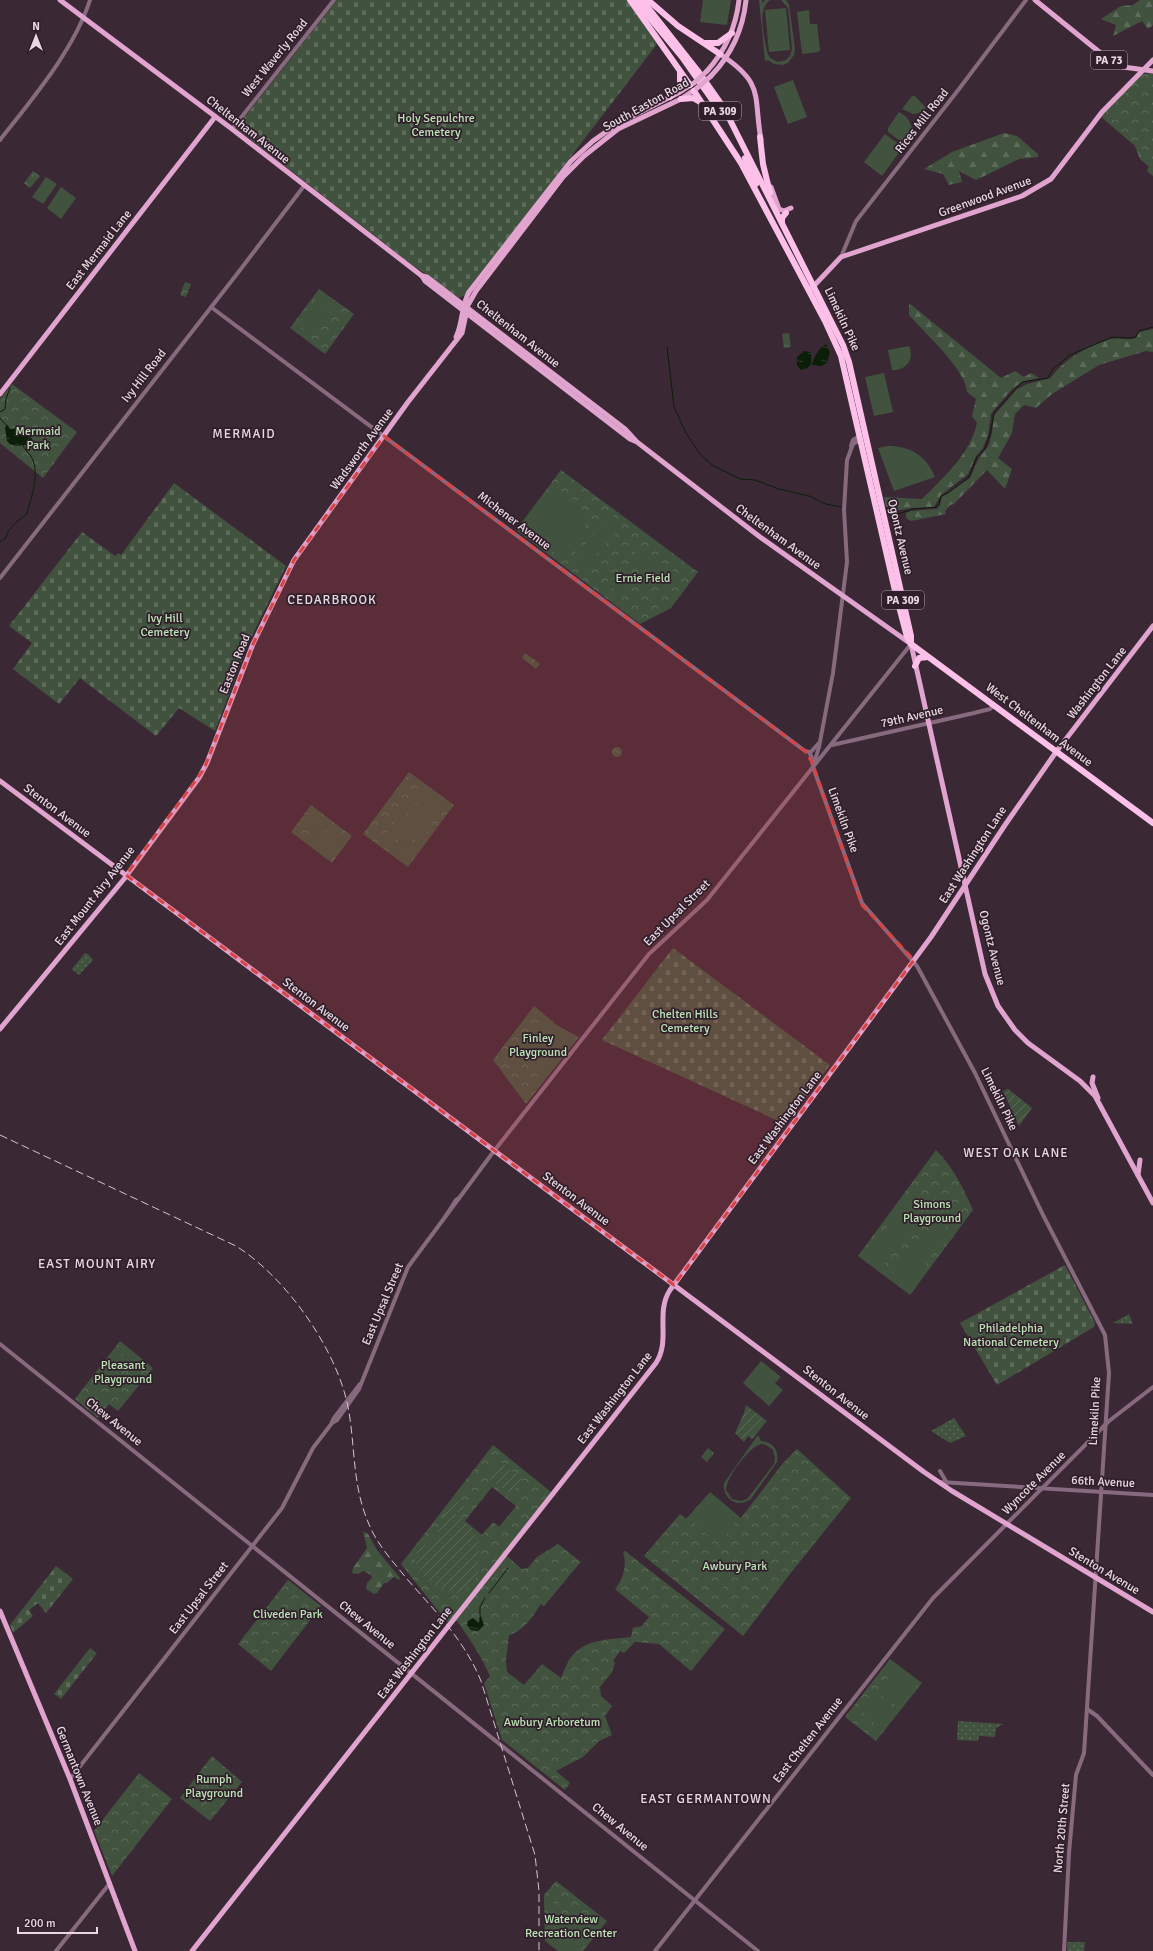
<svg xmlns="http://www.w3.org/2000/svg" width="1153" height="1951" viewBox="0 0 1153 1951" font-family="Signika,sans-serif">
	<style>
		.grass { fill: url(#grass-dots) }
		.forest { fill: url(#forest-firs) }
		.cemetery { fill: url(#cemetery-stones) }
		.park { fill: url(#park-crowns); fill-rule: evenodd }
		.garden { fill: url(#garden-furrows) }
		.pitch { fill: #41533f; fill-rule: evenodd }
		.water { fill: url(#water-ripples) }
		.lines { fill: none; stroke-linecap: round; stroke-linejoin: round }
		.stream { stroke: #0b1e08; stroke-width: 1 }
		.minor { stroke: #886a7f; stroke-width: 4 }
		.major { stroke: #e1a4cf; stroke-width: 5 }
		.highway { stroke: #fcc0e9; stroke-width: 6 }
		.rail { stroke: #d4c5cf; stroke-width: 1; stroke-dasharray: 8 4; stroke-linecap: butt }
		.major-bridge { stroke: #e1a4cf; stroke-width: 5 }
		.marked { fill: #d94344; fill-opacity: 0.2; stroke: #d94344; stroke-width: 3; stroke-dasharray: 8 5; stroke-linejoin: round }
		.labels { text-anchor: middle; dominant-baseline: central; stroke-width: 3.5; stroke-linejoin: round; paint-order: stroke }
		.shield { fill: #311e2b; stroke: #b0a1ab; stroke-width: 1 }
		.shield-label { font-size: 11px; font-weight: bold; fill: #e7d9e2 }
		.street-label { font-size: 12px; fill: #e7d9e2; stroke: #311e2b }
		.park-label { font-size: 12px; fill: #bce5b6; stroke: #311e2b }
		.neighbourhood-label { font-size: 13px; letter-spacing: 1px; fill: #e7d9e2; stroke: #311e2b }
	</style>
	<defs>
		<pattern id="grass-dots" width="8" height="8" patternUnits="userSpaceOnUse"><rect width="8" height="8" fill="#41533f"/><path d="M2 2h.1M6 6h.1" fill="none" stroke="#5c6b5a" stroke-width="1.8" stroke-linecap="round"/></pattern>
		<pattern id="forest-firs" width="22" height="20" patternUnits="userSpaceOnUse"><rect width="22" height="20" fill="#41533f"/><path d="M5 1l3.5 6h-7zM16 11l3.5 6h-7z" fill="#5c6b5a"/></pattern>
		<pattern id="cemetery-stones" width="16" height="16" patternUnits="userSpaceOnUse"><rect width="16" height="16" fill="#41533f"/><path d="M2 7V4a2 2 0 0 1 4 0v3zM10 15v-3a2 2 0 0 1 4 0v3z" fill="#5c6b5a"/></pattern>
		<pattern id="park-crowns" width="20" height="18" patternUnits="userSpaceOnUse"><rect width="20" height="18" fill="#41533f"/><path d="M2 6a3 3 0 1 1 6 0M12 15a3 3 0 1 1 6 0" fill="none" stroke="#5c6b5a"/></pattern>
		<pattern id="garden-furrows" width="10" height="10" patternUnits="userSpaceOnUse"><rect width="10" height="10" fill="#41533f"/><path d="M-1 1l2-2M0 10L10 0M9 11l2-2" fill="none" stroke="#5c6b5a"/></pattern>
		<pattern id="water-ripples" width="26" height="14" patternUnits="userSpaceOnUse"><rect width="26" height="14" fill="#0b1e08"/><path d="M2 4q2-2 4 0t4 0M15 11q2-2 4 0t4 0" fill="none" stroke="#2f3e2c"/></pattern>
	</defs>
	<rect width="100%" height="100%" fill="#3b2835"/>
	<g class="grass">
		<polygon points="85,953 88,954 93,960 79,975 72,969"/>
		<polygon points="1129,1314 1133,1324 1113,1323"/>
		<polygon points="954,1418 966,1436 950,1443 931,1431"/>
		<polygon points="958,1721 1003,1724 996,1728 995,1737 979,1736 978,1741 957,1740"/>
		<polygon points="1067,1942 1085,1942 1084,1951 1067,1951"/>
	</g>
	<g class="forest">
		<polygon points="1140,0 1153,0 1153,25 1148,29 1142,21 1113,36 1116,25 1101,19 1121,6 1133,5"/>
		<polygon points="1102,115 1153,145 1153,176 1147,171 1149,166 1140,159 1135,146 1100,116"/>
		<polygon points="1004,133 1017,136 1038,154 1038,157 1019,159 976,180 959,171 962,182 949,185 943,174 924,169 952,152"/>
		<path d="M 909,303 L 1001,378 L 1015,371 L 1024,377 L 1031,373 L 1039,378 C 1012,382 1011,392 993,411 L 991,414 L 988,435 L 983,448 L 976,456 L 968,474 L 941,495 L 934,507 L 911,508 L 894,511 L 886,506 L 884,497 L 922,499 C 943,478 971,453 977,423 L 972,416 L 976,399 L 967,392 C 967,371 924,332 909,315 Z"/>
		<path d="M 1153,329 L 1153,352 L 1146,351 L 1099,365 L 1052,394 L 1036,408 L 1024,405 L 1015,414 L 1012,433 L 998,458 L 1012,469 L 1005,489 L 987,470 L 954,504 L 950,505 L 945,511 L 946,514 L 911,521 L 906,518 L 906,513 L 911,511 L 937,509 L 940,505 L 942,497 L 970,478 L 979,458 L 989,445 L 992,433 L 994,416 L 997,412 L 1017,389 L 1027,384 L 1051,378 C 1065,358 1088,346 1111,339 C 1119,337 1128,341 1136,338 L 1139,332 Z"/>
		<polygon points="363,1531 368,1534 377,1550 400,1578 399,1580 394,1577 387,1583 384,1583 377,1593 374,1594 366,1589 367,1583 372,1578 371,1575 363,1571 358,1574 352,1573 353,1568 367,1548"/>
	</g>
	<g class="cemetery">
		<polygon points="337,0 627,0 657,44 465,295 459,298 407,261 236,128"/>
		<polygon points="174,483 286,566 249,642 215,731 179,708 156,736 80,678 59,704 13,669 32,643 9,626 82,532 115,556 118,553 121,555"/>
		<polygon points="673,948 830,1065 785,1124 602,1040"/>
		<polygon points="1065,1265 1095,1323 1094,1327 997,1385 960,1323"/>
		<polygon points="56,1566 73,1579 46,1613 38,1603 29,1610 33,1616 13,1633 10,1625"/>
		<polygon points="90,1648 97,1653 61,1699 54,1694"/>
	</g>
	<g class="park">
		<polygon points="1153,73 1153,170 1140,159 1146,153 1101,116 1141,74"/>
		<polygon points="33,171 40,176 30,188 24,183"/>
		<polygon points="185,282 191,284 186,297 180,295"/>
		<polygon points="319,289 354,314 325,354 290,328"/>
		<polygon points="789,333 791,347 784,348 782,334"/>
		<polygon points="12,384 77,432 43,478 0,443 0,399"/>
		<polygon points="561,470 698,572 671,608 640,624 516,530"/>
		<polygon points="525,653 540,664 536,669 522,658"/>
		<circle cx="617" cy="752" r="5"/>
		<polygon points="409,772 454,805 408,867 363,834"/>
		<polygon points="311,805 352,836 332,863 291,832"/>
		<polygon points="534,1006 558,1026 579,1037 526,1104 493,1060"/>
		<path d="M 936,1150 C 954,1168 963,1188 973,1210 L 910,1295 L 858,1256 Z"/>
		<polygon points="120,1341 153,1368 118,1411 109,1404 98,1418 75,1399"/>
		<path d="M 493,1445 L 551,1492 L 502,1555 L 508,1557 L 522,1569 L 528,1568 L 537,1557 L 558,1544 L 581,1562 L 605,1533 L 544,1606 L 541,1604 C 532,1617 524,1631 509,1635 L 506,1660 L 507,1672 L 524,1685 L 542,1664 L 561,1678 C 564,1671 567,1662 572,1656 C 587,1638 610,1640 631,1637 L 633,1628 L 642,1626 L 649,1617 L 615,1589 C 622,1582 628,1563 623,1553 L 625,1551 L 725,1629 L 691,1671 L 659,1644 L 635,1642 L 624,1653 L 620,1651 L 613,1661 L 615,1663 L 612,1672 L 600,1687 L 601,1696 L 612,1706 L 605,1716 L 612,1735 L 599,1741 L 583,1757 L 556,1771 L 570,1783 L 565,1790 L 502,1740 L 484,1683 L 490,1676 C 481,1656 470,1639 457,1621 L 448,1623 L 401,1564 ZM 492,1487 L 516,1506 L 499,1527 L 493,1522 L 482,1535 L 465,1521 Z"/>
		<polygon points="708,1448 714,1453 707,1462 701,1457"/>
		<polygon points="797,1449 851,1498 790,1574 743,1636 644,1556 680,1514 686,1519 710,1492 741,1518 783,1463"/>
		<polygon points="288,1580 321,1606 271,1671 238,1644"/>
		<polygon points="890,1659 922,1683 876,1741 845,1717"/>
		<polygon points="212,1756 242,1782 210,1821 180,1798"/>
		<polygon points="139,1773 172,1799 112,1876 94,1831"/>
		<polygon points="556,1881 607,1921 583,1951 558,1951 545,1941 544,1895"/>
	</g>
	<g class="garden">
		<polygon points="1008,1089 1032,1108 1019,1126 1003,1091"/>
		<polygon points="746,1405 767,1421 752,1439 748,1436 744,1442 735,1433 744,1413"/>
		<polygon points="502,1463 523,1480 511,1494 486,1476"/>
		<polygon points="461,1500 464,1508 459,1513 451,1506"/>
		<path d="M 449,1508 L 472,1529 L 479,1541 L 479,1571 L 473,1583 L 459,1593 C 438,1591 419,1579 414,1558 L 419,1549 L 428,1543 L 438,1533 L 440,1522 Z"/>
	</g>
	<g class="pitch">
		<polygon points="703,0 731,0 727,25 700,22"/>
		<path d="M 759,0 L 762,0 L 762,3 L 765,0 L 770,0 C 756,10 765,38 767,52 L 770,58 L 778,62 L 786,60 L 790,56 L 792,49 L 788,8 L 781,0 L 786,0 L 789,4 L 795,49 L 794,55 L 788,63 L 782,65 L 774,64 L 768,60 L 765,61 Z"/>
		<polygon points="786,8 790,50 769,52 765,10"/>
		<polygon points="809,10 810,24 817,24 820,50 818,52 802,54 797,12"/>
		<polygon points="793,80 807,117 788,124 774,87"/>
		<polygon points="912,96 915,96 926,108 920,113 913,114 902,109"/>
		<path d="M 899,112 C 913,119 916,134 907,146 L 888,132 L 888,128 Z"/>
		<polygon points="885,134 903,147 882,176 864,162"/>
		<polygon points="46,177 57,184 43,204 32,197"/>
		<polygon points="61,187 76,198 61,219 47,208"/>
		<polygon points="322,292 335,302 327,312 328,326 316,327 310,334 297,324 307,311 307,307 311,306"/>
		<path d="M 909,346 C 915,359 906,371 892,370 L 888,350 Z"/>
		<polygon points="884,373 893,412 874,416 865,377"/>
		<path d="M 888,446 C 911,446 926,456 935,477 L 894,491 L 878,448 Z"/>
		<path d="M 554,493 C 570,494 583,505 585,521 C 586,525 586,530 585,533 C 580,543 570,551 562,559 L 530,533 L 528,521 Z"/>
		<path d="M 608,513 L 622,523 L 622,526 L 596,555 L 597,557 L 587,571 L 584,571 L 570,561 C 572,554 577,551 583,550 L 582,549 L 599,527 L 602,529 L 602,520 Z"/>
		<polygon points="640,547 675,572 664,587 629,562"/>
		<polygon points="613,573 625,582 618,592 606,583"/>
		<path d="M 420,789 C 430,797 443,795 440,813 L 411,853 C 396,861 391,847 382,840 ZM 419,799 L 437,812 L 408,850 L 390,836 Z"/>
		<polygon points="419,802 434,813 408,847 393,836"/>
		<path d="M 310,811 L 313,811 L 328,822 C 321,834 308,835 298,826 Z"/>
		<polygon points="324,831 334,833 342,840 330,855 326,856 308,843 314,834"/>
		<polygon points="547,1019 576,1037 544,1075 520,1047 520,1045"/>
		<polygon points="925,1200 936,1204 934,1209 923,1205"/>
		<polygon points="904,1201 915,1210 912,1215 917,1219 891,1254 889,1253 888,1261 881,1268 862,1255 876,1235 880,1237"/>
		<polygon points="954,1213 961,1224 954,1232 940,1221"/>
		<polygon points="933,1218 953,1233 940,1251 937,1249 922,1269 924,1271 910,1289 891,1275 925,1233 929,1235 929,1226"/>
		<polygon points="121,1345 136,1357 132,1362 117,1350"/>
		<path d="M 109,1358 C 120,1368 123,1381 113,1393 L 93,1378 Z"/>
		<polygon points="761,1361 781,1377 775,1383 783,1390 769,1406 743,1383"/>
		<path d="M 758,1435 L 761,1441 C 773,1442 779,1450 777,1462 L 751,1499 C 738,1509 722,1499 724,1483 ZM 761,1444 L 766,1445 L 773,1450 L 775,1458 L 774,1464 L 747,1499 L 741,1501 L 732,1499 L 726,1490 C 726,1478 749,1447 761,1444 Z"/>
		<polygon points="709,1494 738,1520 720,1542 717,1542 688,1519"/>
		<polygon points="701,1534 708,1540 706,1542 708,1540 715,1546 711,1550 697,1539"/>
		<polygon points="748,1545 758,1553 753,1559 743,1551"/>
		<polygon points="719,1584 727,1590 721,1597 714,1591"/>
		<polygon points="892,1663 917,1684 901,1706 898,1707 878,1693 888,1678 883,1674"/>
		<polygon points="877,1698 896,1712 884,1729 881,1729 864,1714"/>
		<path d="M 212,1761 L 231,1774 C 224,1785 211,1787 200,1779 Z"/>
		<polygon points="208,1802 213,1805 205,1815 200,1812"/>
		<circle cx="551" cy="1906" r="4.5"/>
		<polygon points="565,1918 571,1920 571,1923 590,1938 580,1951 561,1951 548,1942 546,1922 563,1921"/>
	</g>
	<g class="water">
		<path d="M 826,344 L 830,352 L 827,363 L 821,366 L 812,365 C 813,358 820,346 826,344 Z"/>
		<polygon points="804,351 811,352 811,364 808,368 801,370 797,365 797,357"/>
		<path d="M 7,424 L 10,429 L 21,428 L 31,434 L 32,440 C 27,447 17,447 10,444 L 7,441 L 5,428 Z"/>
		<polygon points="480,1614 484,1625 478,1631 471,1630 467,1625 468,1621 473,1618 479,1623"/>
	</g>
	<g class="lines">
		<g class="stream">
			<polyline points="667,347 674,407 686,433 699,453 712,465 740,479 755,480 779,489 809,496 826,504 841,507"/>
			<polyline points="0,412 5,409 6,399 10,388"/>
			<polyline points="0,418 6,425"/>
			<polyline points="888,512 898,514 913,509 936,507 939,504 941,496 948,493 969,477 977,457 984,450 990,435 994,413 1022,382 1048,378 1053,369 1070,355 1112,337 1128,338 1136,337 1139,331 1153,327"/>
			<path d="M 0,542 L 6,538 C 7,529 19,519 26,515 C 31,500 40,474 32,458 C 30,454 25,450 23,446"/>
			<polyline points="489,1593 508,1568"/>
			<polyline points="480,1614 480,1607 485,1598"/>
		</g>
		<g class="minor">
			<polyline points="232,129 334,0"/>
			<path d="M 0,140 C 32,99 74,50 90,0"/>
			<polyline points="841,257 856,221 959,89 1026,0"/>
			<polyline points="211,307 805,751 809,752 812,758 812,763"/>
			<polyline points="862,439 853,444 847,460 844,510 847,562 833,673 819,747 813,767 862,903 917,966 975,1073 1043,1215 1105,1335 1109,1373 1084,1753 1076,1775 1069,1853 1064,1951"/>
			<polyline points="851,446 853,440 861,435"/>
			<polyline points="0,578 237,274 304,186"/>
			<polyline points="832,745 974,713 990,709 994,705"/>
			<polyline points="810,753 819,743"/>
			<polyline points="445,1217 456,1200 459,1198"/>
			<polyline points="0,1344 758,1951"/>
			<polyline points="332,1422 334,1418 360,1384"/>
			<polyline points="940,1471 947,1483"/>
			<polyline points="940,1482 1153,1495"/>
			<polyline points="1087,1709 1097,1716 1153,1775"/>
			<polyline points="70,1779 282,1508 313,1448 332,1423 337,1420 359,1389 408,1267 494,1151 649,954 707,900 911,644"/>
			<polyline points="56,1951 110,1883"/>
			<polyline points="655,1951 933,1598 1109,1421 1153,1387"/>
		</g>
		<g class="major">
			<polyline points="60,0 232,129 422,276 425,281 630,439 637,442 760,537 911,644 985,974 998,1006 1015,1030 1028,1043 1080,1081 1095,1096 1153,1203"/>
			<polyline points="1035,0 1108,59 1123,67 1153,71"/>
			<path d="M 720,54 C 765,84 753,94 761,140"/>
			<path d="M 707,71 C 725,51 736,27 739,0"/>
			<path d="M 711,76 C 731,55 743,30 746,0"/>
			<polyline points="771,187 779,209 784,211 791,208"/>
			<polyline points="422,276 427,277 625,429 636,441"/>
			<polyline points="811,289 841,257 1022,196 1051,179 1102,112 1153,60"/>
			<path d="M 456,337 C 463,323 461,306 469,292 L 571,161 L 593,141 L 617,124 L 680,92 L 692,84"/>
			<polyline points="0,394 215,117"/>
			<polyline points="0,781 924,1472 952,1491 1153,1612"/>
			<polyline points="0,1029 124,879 199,778 207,763 253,644 294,560 408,402 462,333 468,305 476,291 563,177 584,156 618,129 681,99 697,88"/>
			<polyline points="1093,1077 1092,1083 1098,1098"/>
			<polyline points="1138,1175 1140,1160"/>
			<polyline points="0,1611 70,1779 135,1951"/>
			<path d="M 192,1951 L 656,1363 C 671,1340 655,1313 670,1290 L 931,937 L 1005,825 L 1056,752 L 1153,626"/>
		</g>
		<g class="highway">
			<polyline points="630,0 690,85"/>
			<polyline points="635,0 682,57 720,111"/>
			<polyline points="642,0 698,71 724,108 843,345 849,362 911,636 911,644"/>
			<polyline points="648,0 678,26 720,54"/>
			<polyline points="705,43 718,43 732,33"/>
			<polyline points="694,91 741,163 825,321 841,356 896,595 907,637 911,644 1153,823"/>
			<polyline points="670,97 680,87 680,73"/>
			<polyline points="681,99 693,98 700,102"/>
			<polyline points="760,137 763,164 770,193"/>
			<polyline points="745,158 756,184"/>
			<polyline points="782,223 782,218 786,213"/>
			<polyline points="915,666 919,658 928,657"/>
		</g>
		<path class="rail" d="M 0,1135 L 236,1246 C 287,1278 339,1352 349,1412 C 356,1456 352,1491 373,1533 C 382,1550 395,1564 407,1579 C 435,1611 465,1641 481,1681 L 535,1855 L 539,1891 L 539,1951"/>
		<g class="major-bridge">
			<polyline points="694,83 707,71"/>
			<polyline points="697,88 711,76"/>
		</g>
	</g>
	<path class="marked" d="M 384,436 L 805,751 L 812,762 L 862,905 L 914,960 L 674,1285 L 126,875 L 204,769 L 253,644 L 294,560 Z"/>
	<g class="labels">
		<g class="shield">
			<rect x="1091" y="51" width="36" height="18" rx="3"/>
			<rect x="699" y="102" width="42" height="18" rx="3"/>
			<rect x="882" y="591" width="42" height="18" rx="3"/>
		</g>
		<g class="shield-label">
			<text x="1109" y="60">PA 73</text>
			<text x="720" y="111">PA 309</text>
			<text x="903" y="600">PA 309</text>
		</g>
		<g class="street-label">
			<text transform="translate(275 58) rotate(-51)">West Waverly Road</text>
			<text transform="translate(646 105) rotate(-29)">South Easton Road</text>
			<text transform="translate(922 121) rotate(-52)">Rices Mill Road</text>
			<text transform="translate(248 130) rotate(38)">Cheltenham Avenue</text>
			<text transform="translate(985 197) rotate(-20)">Greenwood Avenue</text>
			<text transform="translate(99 250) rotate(-52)">East Mermaid Lane</text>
			<text transform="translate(842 319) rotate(65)">Limekiln Pike</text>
			<text transform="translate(518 334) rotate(38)">Cheltenham Avenue</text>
			<text transform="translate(144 376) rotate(-52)">Ivy Hill Road</text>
			<text transform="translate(362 449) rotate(-54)">Wadsworth Avenue</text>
			<text transform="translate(514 521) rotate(37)">Michener Avenue</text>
			<text transform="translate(778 537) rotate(36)">Cheltenham Avenue</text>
			<text transform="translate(900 537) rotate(77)">Ogontz Avenue</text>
			<text transform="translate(235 664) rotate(-68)">Easton Road</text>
			<text transform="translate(1097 683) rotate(-52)">Washington Lane</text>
			<text transform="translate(912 717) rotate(-13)">79th Avenue</text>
			<text transform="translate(1039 725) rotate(37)">West Cheltenham Avenue</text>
			<text transform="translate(57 811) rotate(37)">Stenton Avenue</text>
			<text transform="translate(843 820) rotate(70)">Limekiln Pike</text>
			<text transform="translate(973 855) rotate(-57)">East Washington Lane</text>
			<text transform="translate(95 896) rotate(-52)">East Mount Airy Avenue</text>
			<text transform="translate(677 913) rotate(-45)">East Upsal Street</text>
			<text transform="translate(992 948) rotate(76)">Ogontz Avenue</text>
			<text transform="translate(316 1005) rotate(37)">Stenton Avenue</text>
			<text transform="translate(999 1099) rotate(64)">Limekiln Pike</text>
			<text transform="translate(785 1118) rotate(-53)">East Washington Lane</text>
			<text transform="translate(576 1199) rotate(37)">Stenton Avenue</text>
			<text transform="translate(383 1304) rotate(-67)">East Upsal Street</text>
			<text transform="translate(836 1393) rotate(38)">Stenton Avenue</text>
			<text transform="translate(615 1398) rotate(-52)">East Washington Lane</text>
			<text transform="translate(1095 1411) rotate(-87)">Limekiln Pike</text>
			<text transform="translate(114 1422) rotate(39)">Chew Avenue</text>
			<text transform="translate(1103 1482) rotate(3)">66th Avenue</text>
			<text transform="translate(1034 1483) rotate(-45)">Wyncote Avenue</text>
			<text transform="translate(1104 1571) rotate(31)">Stenton Avenue</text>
			<text transform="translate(199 1598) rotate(-52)">East Upsal Street</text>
			<text transform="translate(367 1625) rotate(39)">Chew Avenue</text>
			<text transform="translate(415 1653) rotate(-52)">East Washington Lane</text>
			<text transform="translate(808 1740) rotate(-52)">East Chelten Avenue</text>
			<text transform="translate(79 1776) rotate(68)">Germantown Avenue</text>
			<text transform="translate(620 1827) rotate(39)">Chew Avenue</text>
			<text transform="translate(1062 1828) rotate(-85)">North 20th Street</text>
		</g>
		<g class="park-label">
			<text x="436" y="118">Holy Sepulchre<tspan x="436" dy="14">Cemetery</tspan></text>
			<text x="38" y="431">Mermaid<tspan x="38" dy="14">Park</tspan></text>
			<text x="643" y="578">Ernie Field</text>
			<text x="165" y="618">Ivy Hill<tspan x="165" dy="14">Cemetery</tspan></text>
			<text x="685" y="1014">Chelten Hills<tspan x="685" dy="14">Cemetery</tspan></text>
			<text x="538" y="1038">Finley<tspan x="538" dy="14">Playground</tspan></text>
			<text x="932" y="1204">Simons<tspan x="932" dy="14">Playground</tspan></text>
			<text x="1011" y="1328">Philadelphia<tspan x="1011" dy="14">National Cemetery</tspan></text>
			<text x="123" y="1365">Pleasant<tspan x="123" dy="14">Playground</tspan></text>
			<text x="735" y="1566">Awbury Park</text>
			<text x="288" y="1614">Cliveden Park</text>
			<text x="552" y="1722">Awbury Arboretum</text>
			<text x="214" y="1779">Rumph<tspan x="214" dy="14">Playground</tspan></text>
			<text x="571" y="1919">Waterview<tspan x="571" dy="14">Recreation Center</tspan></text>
		</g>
		<g class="neighbourhood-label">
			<text x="244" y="434">MERMAID</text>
			<text x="332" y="600">CEDARBROOK</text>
			<text x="1016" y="1153">WEST OAK LANE</text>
			<text x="97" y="1264">EAST MOUNT AIRY</text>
			<text x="706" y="1799">EAST GERMANTOWN</text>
		</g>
	</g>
	<g transform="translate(36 36)" stroke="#311e2b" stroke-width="3" paint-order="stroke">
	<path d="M0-3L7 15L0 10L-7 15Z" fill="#e7d9e2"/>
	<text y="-6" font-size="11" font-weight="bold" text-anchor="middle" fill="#e7d9e2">N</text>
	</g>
	<path d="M18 1927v6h79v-6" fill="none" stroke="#e7d9e2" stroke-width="2"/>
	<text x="24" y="1927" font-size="12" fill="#e7d9e2" stroke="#311e2b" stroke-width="3" paint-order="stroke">200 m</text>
</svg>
